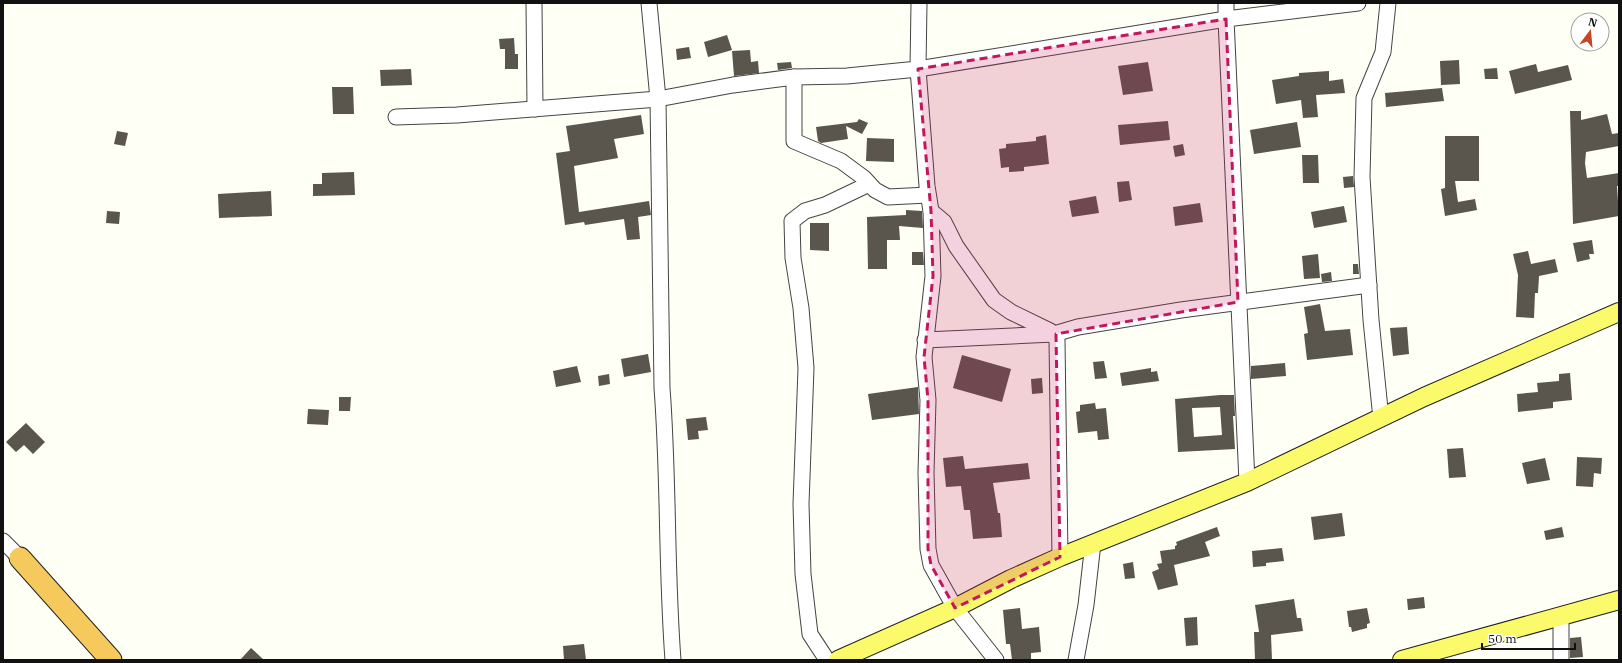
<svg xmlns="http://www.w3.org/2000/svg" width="1622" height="663" viewBox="0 0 1622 663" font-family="'IBM Plex Serif',serif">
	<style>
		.building { fill: #5a554d; fill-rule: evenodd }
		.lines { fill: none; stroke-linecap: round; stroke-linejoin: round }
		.minor-casing { stroke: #444; stroke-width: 17 }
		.major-casing { stroke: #222; stroke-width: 20 }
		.highway-casing { stroke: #222; stroke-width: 23 }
		.minor { stroke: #fff; stroke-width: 15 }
		.major { stroke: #fafa6a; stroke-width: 18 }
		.highway { stroke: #f6c95c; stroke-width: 21 }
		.marked { fill: #c2185b; fill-opacity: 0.2; stroke: #c2185b; stroke-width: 3; stroke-dasharray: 8 5; stroke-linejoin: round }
	</style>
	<rect width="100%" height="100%" fill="#fefff5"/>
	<g class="building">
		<polygon points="727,35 732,50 708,57 704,42"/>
		<polygon points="514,38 515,54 518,54 518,69 505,69 505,49 500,49 499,39"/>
		<polygon points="689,47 691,58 677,60 676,49"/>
		<polygon points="750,50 751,62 758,61 759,73 734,76 732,51"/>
		<polygon points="1459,60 1460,84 1441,85 1440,61"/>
		<polygon points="791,62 792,68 778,70 777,63"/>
		<polygon points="1148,62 1153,91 1123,95 1118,66"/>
		<polygon points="1536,64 1538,72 1568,65 1572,80 1515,94 1509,71"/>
		<polygon points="1497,68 1498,79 1485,79 1484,69"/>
		<polygon points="411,69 412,85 381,86 380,70"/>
		<polygon points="1329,71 1329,81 1343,79 1345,93 1316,95 1318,117 1303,118 1301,100 1276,104 1272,80 1299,76 1299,73"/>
		<polygon points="332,87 353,87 354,114 333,114"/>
		<polygon points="1442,88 1444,101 1386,107 1385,93"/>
		<polygon points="1570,111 1581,111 1581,120 1607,114 1612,134 1619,133 1619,146 1586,152 1585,163 1587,178 1619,173 1619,186 1617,186 1619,216 1573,224"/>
		<polygon points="641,115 644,134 614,139 618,158 574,166 579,212 649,201 651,215 638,217 640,239 627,240 624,219 585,225 584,222 565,225 556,153 570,151 566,126"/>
		<polygon points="859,119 868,123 862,134 846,126 848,139 821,143 818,141 816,127 857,122"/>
		<polygon points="1168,121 1170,140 1120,145 1118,125"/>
		<polygon points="1297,122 1301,147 1254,154 1250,130"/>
		<polygon points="117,131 128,133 125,146 114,144"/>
		<polygon points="1046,135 1049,164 1024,167 1024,171 1009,172 1009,167 1001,168 999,149 1006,148 1006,144 1036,141 1036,137"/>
		<polygon points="1445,136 1479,136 1479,181 1455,181 1458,202 1475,199 1477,210 1445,216 1441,189 1445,188"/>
		<polygon points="867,138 894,139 894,162 866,161"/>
		<polygon points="1183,144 1185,155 1175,157 1173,146"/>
		<polygon points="1302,155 1318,155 1319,183 1303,183"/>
		<polygon points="354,172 355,195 313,196 313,184 322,184 322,173"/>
		<polygon points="1353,176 1354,187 1344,188 1343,177"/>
		<polygon points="1129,181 1132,200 1119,202 1117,182"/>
		<polygon points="271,191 272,216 219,218 218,194"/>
		<polygon points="1096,196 1099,213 1072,217 1069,201"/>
		<polygon points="1200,203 1203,222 1175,226 1173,207"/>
		<polygon points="1344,206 1347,222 1314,228 1311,212"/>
		<polygon points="906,210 922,211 923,228 899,226 900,240 887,240 887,269 868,269 867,217 906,215"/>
		<polygon points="107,211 120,212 119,224 106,223"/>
		<polygon points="810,223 829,223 829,251 810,250"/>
		<polygon points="1592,240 1594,254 1589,254 1590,259 1577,262 1573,243"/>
		<polygon points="1528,251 1531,264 1555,259 1558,272 1539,276 1538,293 1535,293 1534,318 1516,317 1518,275 1513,254"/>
		<polygon points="912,252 923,252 924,265 912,265"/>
		<polygon points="1318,254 1320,278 1304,279 1302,256"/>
		<polygon points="1353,264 1358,264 1359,274 1353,274"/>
		<polygon points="1331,272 1332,281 1322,282 1321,274"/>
		<polygon points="1320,304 1325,331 1350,329 1353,355 1307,360 1304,334 1308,333 1304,307"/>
		<polygon points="1407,327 1409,354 1393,356 1390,328"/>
		<polygon points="648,354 651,372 624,377 621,359"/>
		<polygon points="962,355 1011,369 1002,402 953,388"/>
		<polygon points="1104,361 1107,378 1095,379 1093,362"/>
		<polygon points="1285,363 1286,376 1251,379 1251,366"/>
		<polygon points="577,366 581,382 556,387 553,371"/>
		<polygon points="1151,368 1151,372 1157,371 1159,381 1122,386 1120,373"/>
		<polygon points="1570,373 1572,400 1553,402 1553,408 1518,412 1517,394 1538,392 1537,383 1559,381 1559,374"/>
		<polygon points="609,374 610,384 599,386 598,376"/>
		<polygon points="1042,378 1043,393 1032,394 1031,379"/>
		<polygon points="918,387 919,414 872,420 868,394"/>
		<path d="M 1220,395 L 1234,395 L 1235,416 L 1233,416 L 1235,449 L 1178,452 L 1175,399 ZM 1220,407 L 1222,435 L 1194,437 L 1192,408 Z"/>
		<polygon points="339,397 351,397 350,411 339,411"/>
		<polygon points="1095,403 1096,409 1106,408 1109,439 1098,440 1097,431 1078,433 1076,412 1080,411 1080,405"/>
		<polygon points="308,409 329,410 328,425 307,424"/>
		<polygon points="706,417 708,430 698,431 699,439 688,440 686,419"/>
		<polygon points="26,423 45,442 33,454 24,445 16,452 6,442"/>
		<polygon points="1463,448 1466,477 1449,478 1447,449"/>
		<polygon points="963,456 965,469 1028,463 1030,479 993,483 998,513 1000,513 1002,537 973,539 970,510 964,510 961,486 946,487 943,458"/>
		<polygon points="1577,457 1602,458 1601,474 1594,473 1593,487 1576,486"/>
		<polygon points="1545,458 1550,480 1527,484 1522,463"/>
		<polygon points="1342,513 1345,536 1314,540 1311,517"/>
		<polygon points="1217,527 1220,536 1205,542 1210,556 1174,565 1178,585 1158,590 1152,572 1159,569 1157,564 1162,563 1160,551 1175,549 1175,546 1177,545 1176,542"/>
		<polygon points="1562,527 1564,537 1546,540 1544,531"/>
		<polygon points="1282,548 1284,561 1266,563 1266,566 1253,567 1252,551"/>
		<polygon points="1133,562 1135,578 1125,579 1123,564"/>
		<polygon points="1424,597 1425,608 1408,610 1407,599"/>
		<polygon points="1294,599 1297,618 1301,618 1303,631 1271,635 1272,660 1255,660 1254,632 1259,632 1255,605"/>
		<polygon points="1020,608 1022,629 1039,627 1041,652 1031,653 1031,660 1012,660 1010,644 1006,644 1003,610"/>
		<polygon points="1367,608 1370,623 1367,624 1367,628 1352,632 1351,627 1349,627 1347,611"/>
		<polygon points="1197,617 1198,645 1186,646 1184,618"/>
		<polygon points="1581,637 1583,657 1570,658 1570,638"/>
		<polygon points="584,644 586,660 564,660 563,646"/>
		<polygon points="251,648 264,660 240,660"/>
	</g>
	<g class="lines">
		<g class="minor-casing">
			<g id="minor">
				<polyline points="534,3 535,109"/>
				<path d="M 649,3 L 658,99 L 662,388 C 669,479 666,569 673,660"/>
				<polyline points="794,77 794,141 841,161 864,178 875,190 888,197 928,195"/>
				<polyline points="396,117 457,115 658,99 733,85 794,77 847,76 918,69 919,3"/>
				<polyline points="931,211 933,276 924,357 928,400 926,473 928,549 931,565 955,608 996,660"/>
				<polyline points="925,340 1054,334 1078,327 1181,310 1369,285"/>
				<polyline points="1383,417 1380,409 1371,320 1362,177 1364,98 1383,52 1388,3"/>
				<polyline points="1247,482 1226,19 1358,3"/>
				<polyline points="3,541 20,558"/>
				<polyline points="1060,557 1057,340 1050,331 1011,312 994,300 956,246 944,222 931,211 927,186 918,69 1226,19 1226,3"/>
				<polyline points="1561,616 1561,660"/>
				<polyline points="827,660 810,634 803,574 801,504 806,368 801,308 793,258 792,221 805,211 825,205 869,184"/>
				<polyline points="1076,660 1086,605 1093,543"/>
			</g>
		</g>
		<g class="major-casing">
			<g id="major">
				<polyline points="838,660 955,608 1011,579 1060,557 1247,482 1424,397 1619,312"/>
				<polyline points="1402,660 1619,600"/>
			</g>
		</g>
		<g class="highway-casing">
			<polyline id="highway" points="20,558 111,660"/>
		</g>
		<use href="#minor" class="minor"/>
		<use href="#major" class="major"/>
		<use href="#highway" class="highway"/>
	</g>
	<path class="marked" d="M 1226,19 L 1238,302 L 1056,334 L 1060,557 L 955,608 L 931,565 L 928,549 L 928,400 L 924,357 L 933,276 L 931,211 L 918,69 Z"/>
	<rect width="1622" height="663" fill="none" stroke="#111111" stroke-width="8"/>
	<g transform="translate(1590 32) rotate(16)"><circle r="19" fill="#ffffff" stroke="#a0a0a0"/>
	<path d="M0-3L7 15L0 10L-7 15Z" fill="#c54525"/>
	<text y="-6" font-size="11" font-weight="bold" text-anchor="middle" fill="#111111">N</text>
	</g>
	<path d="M1482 643v6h93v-6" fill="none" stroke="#111111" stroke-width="2"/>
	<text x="1488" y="643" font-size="12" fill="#111111" stroke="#ffffff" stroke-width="3" paint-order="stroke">50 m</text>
</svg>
